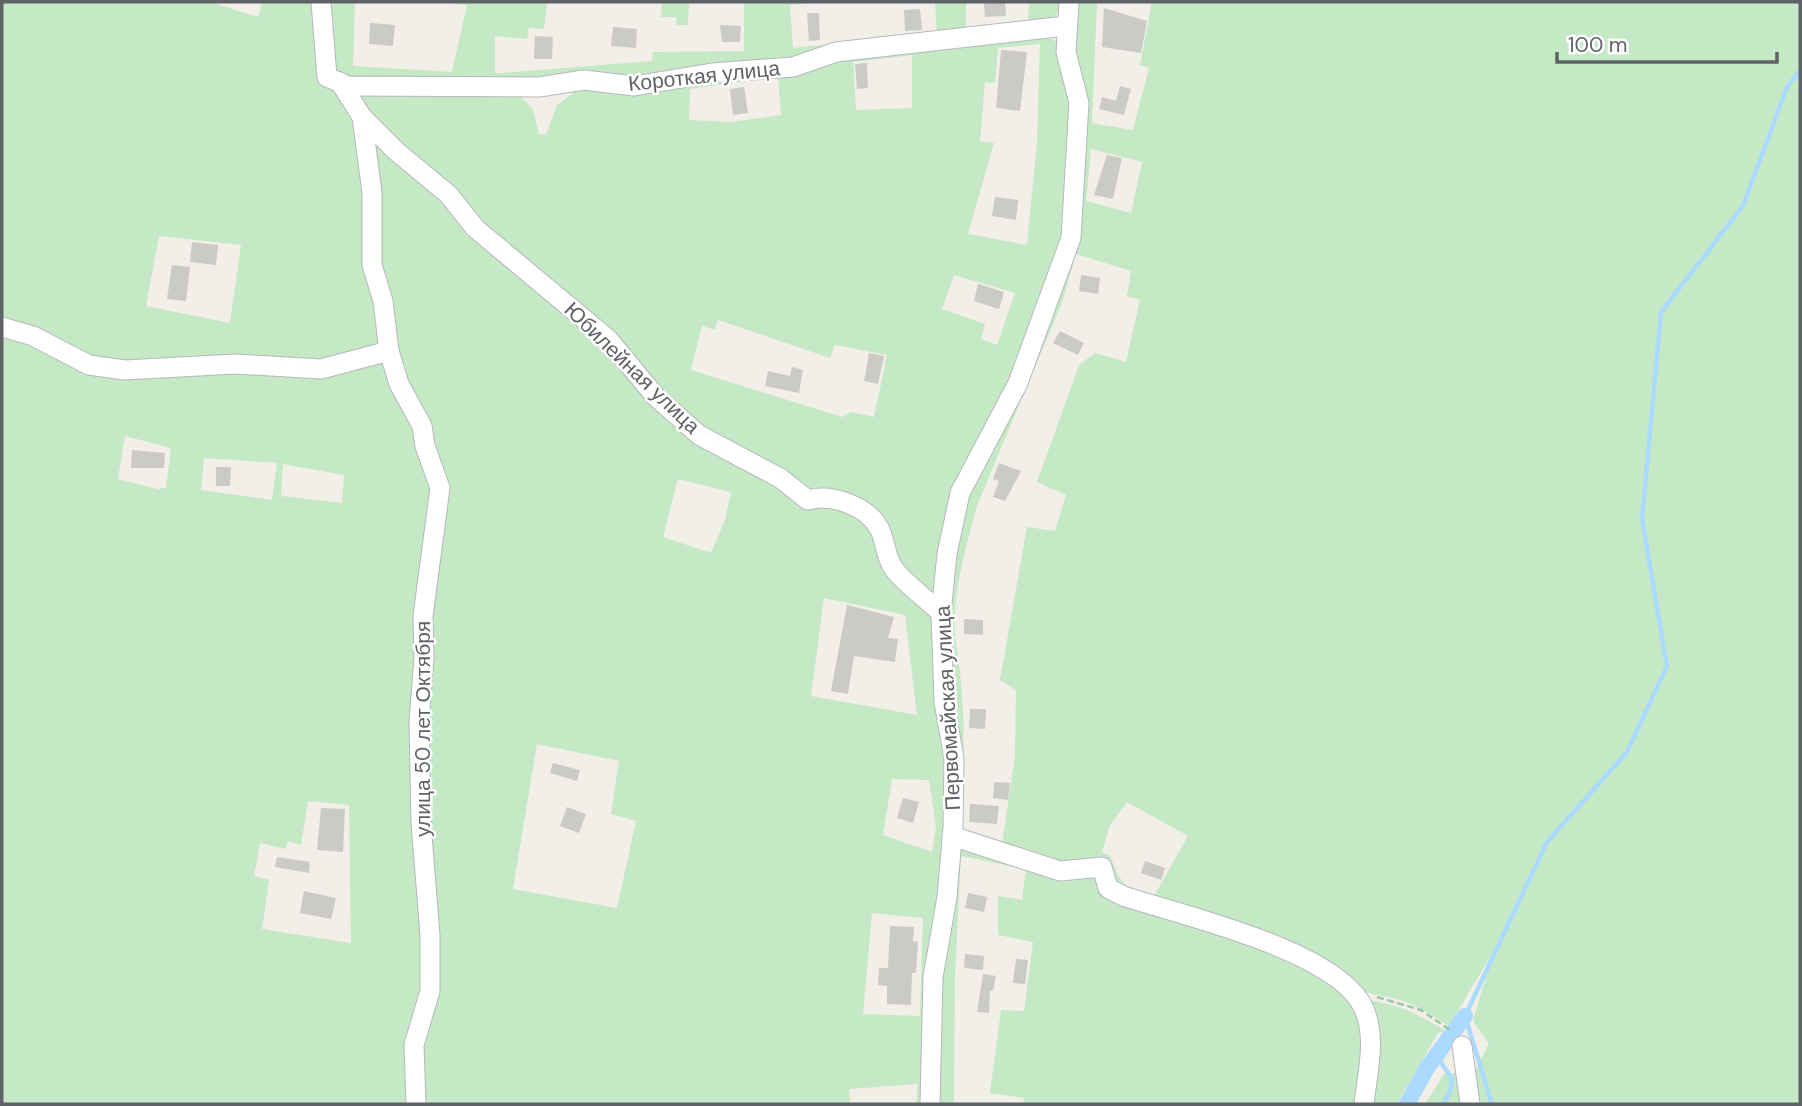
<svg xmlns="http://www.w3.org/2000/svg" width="1802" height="1106" viewBox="0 0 1802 1106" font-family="'DM Sans',sans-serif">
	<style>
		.green { fill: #c5e8c5; fill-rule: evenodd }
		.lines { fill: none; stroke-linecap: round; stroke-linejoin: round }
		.stream { stroke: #aadaff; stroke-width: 4.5 }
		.canal { stroke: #aadaff; stroke-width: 16 }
		.building { fill: #cccac5 }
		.minor-casing { stroke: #b5b8bc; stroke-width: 21 }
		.path { stroke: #9cc7a9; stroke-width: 2.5; stroke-dasharray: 7 3.5; stroke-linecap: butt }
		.minor { stroke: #fff; stroke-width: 19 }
		.labels { text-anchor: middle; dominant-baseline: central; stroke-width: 5; stroke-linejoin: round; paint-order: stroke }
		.street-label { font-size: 21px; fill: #5f6368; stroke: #fff }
	</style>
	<rect width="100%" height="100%" fill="#f1efe8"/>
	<g class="green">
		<path d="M 2,2 L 210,2 L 258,17 L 262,2 L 355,2 L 353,66 L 452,72 L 467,5 L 437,2 L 547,2 L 544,29 L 529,28 L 527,39 L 495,36 L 495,73 L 501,73 L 652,61 L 653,52 L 744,51 L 744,2 L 822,2 L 790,5 L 793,48 L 937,33 L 935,2 L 966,2 L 966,30 L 1028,24 L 1029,2 L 1065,2 L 1056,16 L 1042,24 L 643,79 L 546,75 L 515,83 L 519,95 L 533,109 L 539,134 L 546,135 L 557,105 L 577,90 L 842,56 L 1044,37 L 1057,41 L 1071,97 L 1063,229 L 1023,353 L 980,444 L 968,458 L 954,491 L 941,558 L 950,773 L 927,1104 L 916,1104 L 918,1084 L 849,1089 L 850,1104 L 2,1104 ZM 1040,44 L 1037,142 L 1027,245 L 968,234 L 994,143 L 980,141 L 985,82 L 995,83 L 998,48 ZM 912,55 L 912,108 L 856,110 L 853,62 ZM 778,76 L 781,115 L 731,122 L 689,120 L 690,89 ZM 159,236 L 241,245 L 230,323 L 146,306 ZM 954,275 L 1015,293 L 997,345 L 981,339 L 985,324 L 942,309 ZM 718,320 L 830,358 L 835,345 L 887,355 L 874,417 L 851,412 L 842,417 L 691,370 L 702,326 L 715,330 ZM 125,436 L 171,448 L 166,488 L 157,489 L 118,479 ZM 204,458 L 277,463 L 272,500 L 201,490 ZM 283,464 L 344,475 L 342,503 L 281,496 ZM 678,479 L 731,492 L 725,520 L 711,553 L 663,537 ZM 824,598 L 905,615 L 917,715 L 811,696 ZM 537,744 L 619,761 L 611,814 L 636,821 L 617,908 L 513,889 ZM 892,779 L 929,780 L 936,827 L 932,852 L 883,835 ZM 308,801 L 349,805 L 351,943 L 262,929 L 269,880 L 254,876 L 260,843 L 286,849 L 287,841 L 301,845 ZM 872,913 L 923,918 L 920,1016 L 863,1014 Z"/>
		<polygon points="662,2 689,2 688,25 677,25 676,17 661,17"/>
		<path d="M 1073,2 L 1097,2 L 1092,123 L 1133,130 L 1149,68 L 1140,65 L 1152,2 L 1800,2 L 1800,1104 L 1425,1104 L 1444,1074 L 1475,1071 L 1489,1044 L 1473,1021 L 1493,952 L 1449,1026 C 1433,1016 1419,1006 1400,1000 C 1377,993 1364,997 1345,980 L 1126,895 L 1110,880 L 957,833 L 946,613 L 964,494 L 1074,239 L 1069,50 ZM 1091,149 L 1142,162 L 1131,213 L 1086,201 ZM 1076,254 L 1131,271 L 1127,296 L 1140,300 L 1126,362 L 1095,353 L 1079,365 L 1037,482 L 1066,495 L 1055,531 L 1027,527 L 1000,680 L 1016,690 L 1015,756 L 1002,844 L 962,829 C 963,777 966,724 960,673 C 959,660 956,648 955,635 C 952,595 967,541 978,503 L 1062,303 ZM 1127,802 L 1188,836 L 1154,896 C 1124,890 1121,883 1110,856 L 1102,852 L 1110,825 Z"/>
		<polygon points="956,841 1098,870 1106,886 1329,974 1365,1022 1361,1104 1023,1104 1024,1098 990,1093 1001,1010 1024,1011 1033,942 998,935 998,896 1022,900 1026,869 961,856 955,975 954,1104 934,1104 937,977"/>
		<path d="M 1363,999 C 1399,1005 1415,1012 1446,1031 L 1438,1033 L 1397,1104 L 1367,1104 Z"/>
	</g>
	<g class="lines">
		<g class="stream">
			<polyline points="1436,1055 1452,1079 1450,1093 1443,1104"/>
			<polyline points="1492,1104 1465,1016 1547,842 1627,752 1667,666 1642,519 1661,312 1743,206 1787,87 1800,70"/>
		</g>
		<polyline class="canal" points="1407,1104 1427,1068 1465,1016"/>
	</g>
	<g class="building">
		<polygon points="984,2 1005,2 1006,16 985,17"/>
		<polygon points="1104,8 1147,21 1141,53 1102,47"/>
		<polygon points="920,9 922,30 905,31 904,10"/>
		<polygon points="807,13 819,13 820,40 809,41"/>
		<polygon points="370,23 395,25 393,46 369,44"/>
		<polygon points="720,25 741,26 740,42 722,42"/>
		<polygon points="613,27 637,29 636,48 611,46"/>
		<polygon points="535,36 553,37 552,59 534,59"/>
		<polygon points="1001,50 1027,52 1020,111 996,108"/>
		<polygon points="867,63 868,88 857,89 855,64"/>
		<polygon points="1120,86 1131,89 1124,115 1099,109 1102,97 1116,101"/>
		<polygon points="744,87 748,113 733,115 730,89"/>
		<polygon points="1107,155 1122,158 1113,199 1094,195"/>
		<polygon points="995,197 1018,200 1016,220 992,216"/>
		<polygon points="192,242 218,245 216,265 190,262"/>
		<polygon points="172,265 190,267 186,301 167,299"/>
		<polygon points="1081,275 1100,278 1098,294 1079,291"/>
		<polygon points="978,284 1004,292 999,309 974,301"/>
		<polygon points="1060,331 1084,343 1078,355 1053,343"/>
		<polygon points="869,353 884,356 878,384 864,381"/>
		<polygon points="792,367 803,370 799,393 765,386 768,371 790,376"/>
		<polygon points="132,450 165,453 164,468 131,468"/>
		<polygon points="999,463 1021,471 1005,501 993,497 999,481 993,479"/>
		<polygon points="216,467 231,467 230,486 216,486"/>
		<polygon points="847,605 894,617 888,638 898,639 895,662 854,656 848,694 831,691"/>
		<polygon points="964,619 983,620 983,635 964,634"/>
		<polygon points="970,709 986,709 985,729 969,728"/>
		<polygon points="553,763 580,770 577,781 550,773"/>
		<polygon points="994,782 1010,783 1008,800 993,798"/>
		<polygon points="903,798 919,802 913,823 897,818"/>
		<polygon points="970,804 999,806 997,824 969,822"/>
		<polygon points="567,807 586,814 579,833 560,826"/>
		<polygon points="321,808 345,809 343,852 317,850"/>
		<polygon points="277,857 310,862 309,873 275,867"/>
		<polygon points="1145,861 1165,868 1161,880 1141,873"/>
		<polygon points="304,891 336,898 331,919 300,913"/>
		<polygon points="968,893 987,897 984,912 965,908"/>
		<polygon points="890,926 914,927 913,941 918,942 916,973 912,973 911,1005 887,1004 887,986 878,985 879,968 888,968"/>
		<polygon points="965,954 984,956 983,970 964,968"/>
		<polygon points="1016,959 1028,960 1025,984 1013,983"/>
		<polygon points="983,974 996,976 993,991 990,991 989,1013 977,1012"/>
	</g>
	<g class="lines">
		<g class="minor-casing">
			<g id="minor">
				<polyline points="321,2 327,77 348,86 539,87 584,80 634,86 712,73 793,67 836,52 1066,26"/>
				<polyline points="340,82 362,117 372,193 372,265 383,301 389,351 399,384 422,426 425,446 440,488 423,616 424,657 419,722 421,823 430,935 430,991 414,1045 416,1104"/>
				<path d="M 362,117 L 396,151 L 449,195 L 475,228 L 608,339 L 656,397 L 699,435 L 780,478 L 808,500 C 831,493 867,506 879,528 C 886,541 885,557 894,569 C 907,586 926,598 941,613"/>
				<polyline points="2,327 33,336 89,365 125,370 235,364 321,369 389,351"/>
				<path d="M 952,836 L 1060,871 L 1102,867 L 1108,888 L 1123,896 C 1181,915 1340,951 1364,1009 C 1377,1038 1367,1075 1364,1104"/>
				<polyline points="1462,1046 1470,1104"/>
				<polyline points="930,1104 933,977 947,897 953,827 954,758 944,702 941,613 947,554 960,493 1018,383 1071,238 1079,103 1066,52 1069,2"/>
			</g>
		</g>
		<polyline class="path" points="1377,997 1421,1010 1453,1032"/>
		<use href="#minor" class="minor"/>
	</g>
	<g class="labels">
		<g class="street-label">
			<text transform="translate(704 76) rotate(-6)">Короткая улица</text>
			<text transform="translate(632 368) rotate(44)">Юбилейная улица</text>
			<text transform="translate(948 708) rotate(-93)">Первомайская улица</text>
			<text transform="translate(423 729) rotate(-90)">улица 50 лет Октября</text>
		</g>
	</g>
	<rect width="1802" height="1106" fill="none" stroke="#5f6368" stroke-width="7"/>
	<path d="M1557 52v10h220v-10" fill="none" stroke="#5f6368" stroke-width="3.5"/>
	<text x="1568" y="52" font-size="21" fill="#5f6368" stroke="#ffffff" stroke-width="5" paint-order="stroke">100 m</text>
</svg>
